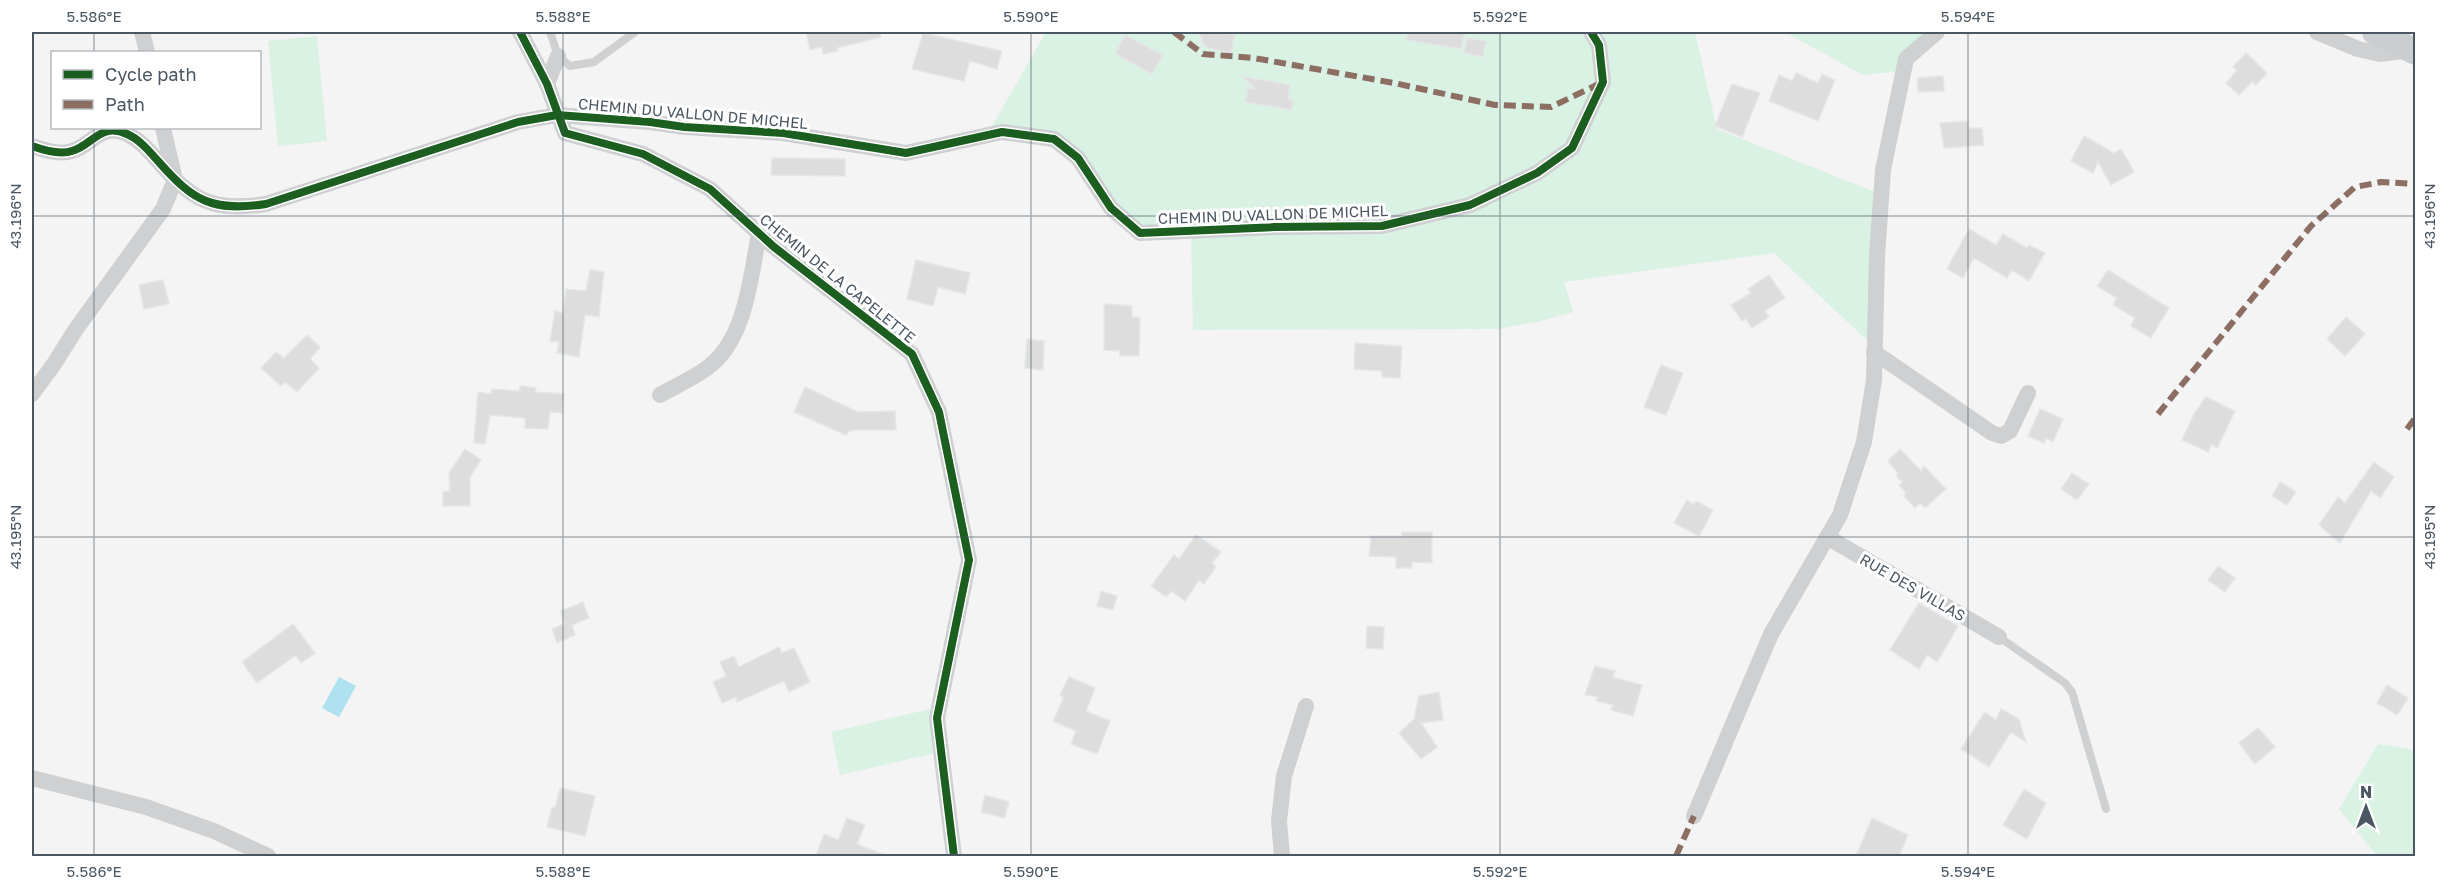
<svg xmlns="http://www.w3.org/2000/svg" width="2447" height="888" viewBox="0 0 2447 888" font-family="'Golos Text',sans-serif">
	<style>
		.green { fill: #d9f2e3 }
		.water { fill: #aee2f0 }
		.building { fill: #ddddde; stroke: #e5e6e7; stroke-width: 1.5 }
		.lines { fill: none; stroke-linecap: round; stroke-linejoin: round }
		.lane { stroke: #ced0d2; stroke-width: 8 }
		.street { stroke: #ced0d2; stroke-width: 16 }
		.primary { stroke: #caced1; stroke-width: 26 }
		.quiet { stroke: #8d6e63; stroke-width: 6; stroke-dasharray: 12 6; stroke-linecap: butt }
		.cycleway-casing { stroke: #fff; stroke-width: 11 }
		.cycleway { stroke: #1b5e20; stroke-width: 8 }
		.ticks { fill: none; stroke: #4a5661; stroke-width: 1.5; stroke-opacity: 0.45 }
		.labels { text-anchor: middle; dominant-baseline: central; stroke-width: 6; stroke-linejoin: round; paint-order: stroke }
		.street-label { font-size: 15px; fill: #4a5661; stroke: #fff }
		.neatline { fill: none; stroke: #4a5661; stroke-width: 2 }
		.ticks-label { font-size: 15px; text-anchor: middle; fill: #4a5661 }
	</style>
	<rect width="100%" height="100%" fill="#f4f4f4"/>
	<g class="green">
		<polygon points="1046,32 1695,32 1717,129 1875,192 1871,344 1774,253 1564,282 1573,312 1537,322 1497,329 1193,330 1191,233 1120,225 1064,147 989,131"/>
		<polygon points="1785,32 1931,32 1902,71 1863,75"/>
		<polygon points="317,36 327,141 278,146 268,41"/>
		<polygon points="930,709 936,753 840,775 831,732"/>
		<polygon points="2378,744 2415,750 2415,856 2377,856 2339,809"/>
	</g>
	<polygon class="water" points="339,677 356,686 339,717 322,708"/>
	<g class="building">
		<polygon points="806,32 880,32 881,37 837,48 838,51 823,54 822,47 810,50"/>
		<polygon points="1200,32 1235,34 1231,53 1209,48 1202,43"/>
		<polygon points="1407,32 1464,32 1461,49 1406,40"/>
		<polygon points="923,33 1002,51 997,69 970,61 964,81 912,69"/>
		<polygon points="1125,35 1163,55 1152,74 1115,54"/>
		<polygon points="1467,38 1486,41 1483,57 1464,53"/>
		<polygon points="2246,53 2267,73 2256,85 2252,82 2239,95 2226,83 2237,70 2233,67"/>
		<polygon points="1796,73 1818,83 1822,74 1835,80 1818,121 1769,101 1779,75 1792,81"/>
		<polygon points="1241,76 1290,85 1288,99 1293,101 1291,110 1245,102 1248,87 1256,89"/>
		<polygon points="1943,76 1944,91 1918,92 1917,78"/>
		<polygon points="1732,84 1760,93 1742,137 1715,126"/>
		<polygon points="1968,121 1969,128 1982,128 1984,145 1944,148 1940,123"/>
		<polygon points="2084,136 2114,153 2121,149 2134,172 2111,185 2098,162 2093,173 2071,161"/>
		<polygon points="772,158 845,159 845,176 771,175"/>
		<polygon points="1969,229 1996,245 2003,234 2027,248 2029,245 2045,253 2029,281 2012,270 2007,278 1974,258 1963,278 1947,269"/>
		<polygon points="916,260 970,273 965,294 938,287 933,306 907,299"/>
		<polygon points="590,270 604,272 599,317 585,315 579,357 557,353 559,342 550,341 555,311 563,313 566,289 586,291"/>
		<polygon points="2108,270 2169,308 2151,338 2131,326 2135,318 2113,305 2117,298 2097,286"/>
		<polygon points="1769,275 1785,298 1765,311 1769,317 1752,328 1746,319 1742,321 1731,305 1751,293 1748,289"/>
		<polygon points="163,280 169,304 144,309 139,285"/>
		<polygon points="1104,304 1132,306 1132,317 1140,318 1139,356 1120,356 1120,351 1104,350"/>
		<polygon points="2346,317 2365,334 2345,356 2327,339"/>
		<polygon points="307,335 320,347 310,359 319,368 297,392 285,382 281,386 261,368 276,352 284,358"/>
		<polygon points="1027,339 1044,341 1043,370 1025,368"/>
		<polygon points="1355,343 1402,346 1400,378 1382,377 1382,371 1354,369"/>
		<polygon points="1661,365 1683,373 1666,415 1644,407"/>
		<polygon points="520,386 536,388 535,392 564,394 562,413 550,412 548,429 525,428 525,418 490,415 485,444 474,443 478,392 491,394 492,389 520,391"/>
		<polygon points="805,387 858,412 895,411 896,430 858,430 849,431 846,435 794,412"/>
		<polygon points="2206,397 2235,411 2217,448 2212,444 2208,452 2182,440 2194,414"/>
		<polygon points="2040,409 2063,419 2053,442 2046,438 2044,443 2028,436"/>
		<polygon points="465,449 481,460 470,477 470,506 443,506 443,492 450,491 449,473"/>
		<polygon points="1900,449 1921,471 1924,466 1946,489 1925,508 1920,503 1915,508 1904,496 1906,493 1899,485 1903,482 1896,476 1898,473 1888,461"/>
		<polygon points="2374,462 2394,477 2380,498 2371,491 2340,543 2319,525 2338,497 2345,503"/>
		<polygon points="2072,473 2089,484 2077,500 2061,489"/>
		<polygon points="2280,482 2296,492 2287,505 2272,496"/>
		<polygon points="1687,500 1694,505 1696,501 1713,510 1699,536 1674,523"/>
		<polygon points="1402,532 1432,532 1432,563 1412,562 1412,568 1396,568 1396,557 1369,556 1371,536 1402,536"/>
		<polygon points="1196,535 1221,552 1212,563 1216,567 1204,584 1199,580 1185,601 1171,591 1166,597 1151,586 1174,555 1179,559"/>
		<polygon points="2218,566 2235,578 2225,592 2208,580"/>
		<polygon points="1101,591 1117,596 1113,610 1097,606"/>
		<polygon points="583,602 589,618 572,625 575,635 557,643 552,629 564,624 561,611"/>
		<polygon points="1919,603 1958,626 1937,662 1927,655 1919,669 1890,650"/>
		<polygon points="293,624 315,653 301,663 296,655 257,683 242,662"/>
		<polygon points="1367,626 1384,627 1383,649 1366,648"/>
		<polygon points="779,647 782,653 794,648 810,682 789,692 784,681 737,702 736,697 722,703 713,682 726,676 720,662 734,656 739,667"/>
		<polygon points="1595,666 1615,671 1613,677 1642,685 1633,716 1611,710 1613,705 1596,701 1598,697 1585,695"/>
		<polygon points="1069,677 1095,688 1086,711 1110,721 1097,754 1071,744 1076,731 1053,721 1064,697 1060,695"/>
		<polygon points="2387,685 2408,698 2397,715 2377,703"/>
		<polygon points="1439,692 1443,720 1421,723 1437,747 1421,759 1399,733 1414,719 1419,696"/>
		<polygon points="2001,709 2019,719 2026,742 2011,732 1989,767 1961,749 1985,712 1996,720"/>
		<polygon points="2258,728 2275,747 2255,764 2239,743"/>
		<polygon points="560,788 595,796 585,836 547,827 552,807 555,808"/>
		<polygon points="2024,789 2046,803 2027,839 2003,825"/>
		<polygon points="985,795 1009,802 1004,818 981,812"/>
		<polygon points="847,818 865,825 857,844 887,856 816,856 824,834 838,840"/>
		<polygon points="1872,818 1908,835 1899,856 1856,856"/>
	</g>
	<g class="lines">
		<g class="lane">
			<polyline points="550,32 558,56 570,66 594,62 635,32"/>
			<polyline points="1999,637 2065,683 2072,692 2106,809"/>
		</g>
		<g class="street">
			<polyline points="142,32 147,52"/>
			<polyline points="520,32 547,84 565,133 643,154 710,189 774,247 912,354 939,412 969,560 937,718 954,856"/>
			<polyline points="2317,32 2358,49 2380,54 2410,50"/>
			<polyline points="547,84 558,56"/>
			<path d="M 32,146 C 43,150 60,155 72,151 C 93,145 100,122 127,134 C 139,139 149,151 158,161 C 193,201 212,212 266,204 L 518,122 L 557,115 L 650,122 L 684,127 L 783,133 L 906,153 L 1002,132 L 1054,139 L 1078,158 L 1111,208 L 1140,233 L 1275,227 L 1382,226 L 1470,205 L 1537,173 L 1572,148 L 1603,82 L 1599,45 L 1591,32"/>
			<polyline points="1874,352 1992,433 2001,436 2010,431 2028,393"/>
			<polyline points="32,394 54,364 76,329 163,209 175,180 163,128"/>
			<path d="M 660,395 C 677,385 697,377 712,364 C 746,336 751,274 759,234"/>
			<polyline points="1827,537 1999,637"/>
			<polyline points="32,778 146,807 214,831 268,856"/>
			<polyline points="1694,816 1771,634 1840,515 1864,442 1874,380 1877,256 1883,170 1906,59 1937,32"/>
			<polyline points="1282,856 1279,821 1284,776 1306,706"/>
		</g>
		<polyline class="primary" points="2375,32 2416,52"/>
		<g class="quiet">
			<polyline points="1174,32 1203,54 1254,58 1394,83 1495,105 1551,107 1603,82"/>
			<polyline points="2158,414 2311,226 2355,187 2381,182 2416,184"/>
			<polyline points="2407,429 2416,417"/>
			<polyline points="1676,856 1694,816"/>
		</g>
		<g class="cycleway-casing">
			<g id="cycleway">
				<polyline points="520,32 547,84 565,133 643,154 710,189 774,247 912,354 939,412 969,560 937,718 954,856"/>
				<path d="M 32,146 C 43,150 60,155 72,151 C 93,145 100,122 127,134 C 139,139 149,151 158,161 C 193,201 212,212 266,204 L 518,122 L 557,115 L 650,122 L 684,127 L 783,133 L 906,153 L 1002,132 L 1054,139 L 1078,158 L 1111,208 L 1140,233 L 1275,227 L 1382,226 L 1470,205 L 1537,173 L 1572,148 L 1603,82 L 1599,45 L 1591,32"/>
			</g>
		</g>
		<use href="#cycleway" class="cycleway"/>
	</g>
	<path class="ticks" d="M 94,32 L 94,52M 563,32 L 563,856M 1031,32 L 1031,856M 1500,32 L 1500,856M 1968,32 L 1968,856M 94,128 L 94,856M 32,216 L 2416,216M 32,537 L 2416,537"/>
	<g class="labels">
		<g class="street-label">
			<text transform="translate(693 113) rotate(5)">CHEMIN DU VALLON DE MICHEL</text>
			<text transform="translate(1273 214) rotate(-2)">CHEMIN DU VALLON DE MICHEL</text>
			<text transform="translate(838 278) rotate(39)">CHEMIN DE LA CAPELETTE</text>
			<text transform="translate(1913 587) rotate(30)">RUE DES VILLAS</text>
		</g>
	</g>
	<rect width="2447" height="888" fill="none" stroke="#ffffff" stroke-width="66"/>
	<rect x="51" y="51" width="210" height="78" fill="#ffffff" stroke="#b7bbc0" stroke-width="1.5"/>
	<rect x="63" y="70" width="30" height="9" fill="#1b5e20" stroke="#b7bbc0" stroke-width="1.5"/>
	<text x="105" y="81" font-size="18" fill="#4a5661">Cycle path</text>
	<rect x="63" y="100" width="30" height="9" fill="#8d6e63" stroke="#b7bbc0" stroke-width="1.5"/>
	<text x="105" y="111" font-size="18" fill="#4a5661">Path</text>
	<g transform="translate(2366 807)" stroke="#ffffff" stroke-width="4.5" paint-order="stroke">
	<path d="M0-4.5L10 22L0 15L-10 22Z" fill="#4a5661"/>
	<text y="-9" font-size="16" font-weight="bold" text-anchor="middle" fill="#4a5661">N</text>
	</g>
	<rect x="33" y="33" width="2381" height="822" class="neatline"/>
	<g class="ticks-label">
		<text x="94" y="22">5.586°E</text>
		<text x="563" y="22">5.588°E</text>
		<text x="1031" y="22">5.590°E</text>
		<text x="1500" y="22">5.592°E</text>
		<text x="1968" y="22">5.594°E</text>
		<text transform="translate(16 216) rotate(-90)" y="5">43.196°N</text>
		<text transform="translate(2430 216) rotate(-90)" y="5">43.196°N</text>
		<text transform="translate(16 537) rotate(-90)" y="5">43.195°N</text>
		<text transform="translate(2430 537) rotate(-90)" y="5">43.195°N</text>
		<text x="94" y="877">5.586°E</text>
		<text x="563" y="877">5.588°E</text>
		<text x="1031" y="877">5.590°E</text>
		<text x="1500" y="877">5.592°E</text>
		<text x="1968" y="877">5.594°E</text>
	</g>
</svg>
